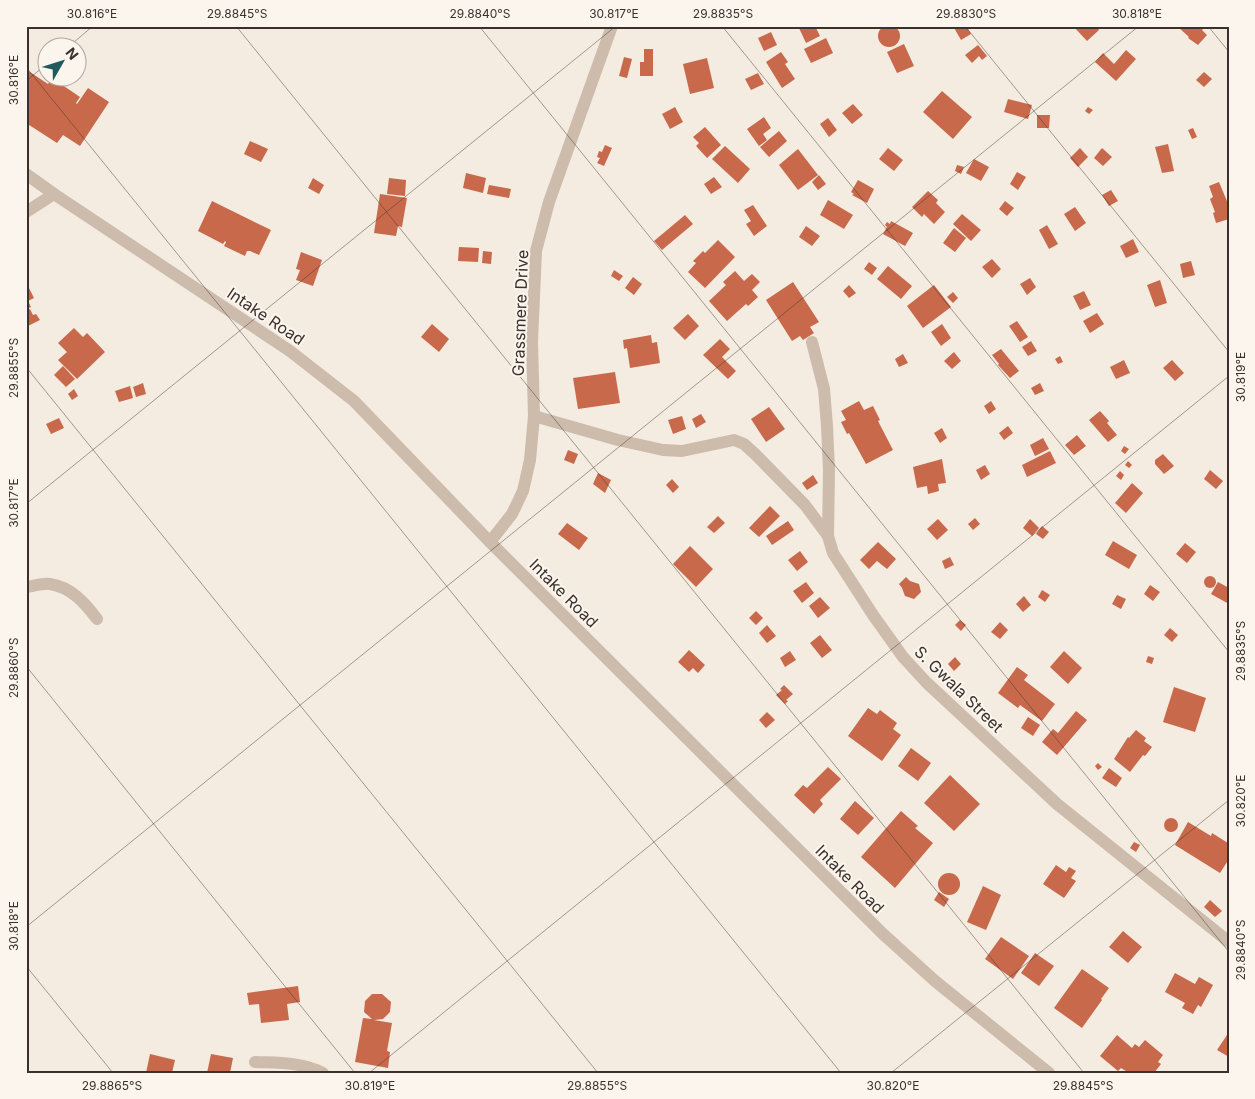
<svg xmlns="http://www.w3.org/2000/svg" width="1255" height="1099" viewBox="0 0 1255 1099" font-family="Inter,sans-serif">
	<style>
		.building { fill: #c8694b }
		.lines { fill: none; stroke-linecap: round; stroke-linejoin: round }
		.minor { stroke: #cdbbac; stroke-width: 12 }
		.ticks { fill: none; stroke: #3b302b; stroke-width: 1; stroke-opacity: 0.45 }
		.labels { text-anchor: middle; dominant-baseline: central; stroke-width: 4; stroke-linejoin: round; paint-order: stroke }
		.street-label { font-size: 16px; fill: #3b302b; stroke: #fbf5ee }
		.neatline { fill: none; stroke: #3b302b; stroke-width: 2 }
		.ticks-label { font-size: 12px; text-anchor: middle; fill: #3b302b }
	</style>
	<rect width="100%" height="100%" fill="#f4ebe1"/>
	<g class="building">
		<circle cx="889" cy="36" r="11"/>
		<polygon points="802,26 815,26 820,36 806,43 799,28"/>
		<polygon points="953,26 966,26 971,34 961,40"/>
		<polygon points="1073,26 1096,26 1099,30 1087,41"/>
		<polygon points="1177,26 1205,26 1202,30 1207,35 1198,45 1188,38 1189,37"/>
		<polygon points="771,32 777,45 764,51 758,38"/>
		<polygon points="826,38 833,53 811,63 804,49"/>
		<polygon points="904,44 914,66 897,73 887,52"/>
		<polygon points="978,45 987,56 982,60 979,56 972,63 965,55"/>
		<polygon points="644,49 653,49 653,76 640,76 640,62 644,62"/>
		<polygon points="1126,50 1136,59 1116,81 1095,62 1103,53 1114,64"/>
		<polygon points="781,52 788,62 785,64 795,79 782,88 766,62"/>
		<polygon points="624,57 632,59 627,78 619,76"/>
		<polygon points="707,58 714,88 690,94 683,64"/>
		<polygon points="27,70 48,84 52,78 80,97 76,103 77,104 88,88 109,102 80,146 63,135 57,143 26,123 26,117 29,112 26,110"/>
		<polygon points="1204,72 1212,79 1204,87 1196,80"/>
		<polygon points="758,73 764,84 751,90 745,79"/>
		<polygon points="942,91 972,117 953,139 923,112"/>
		<polygon points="1008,99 1032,105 1028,119 1004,112"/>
		<polygon points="853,104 863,115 852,124 842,113"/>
		<polygon points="675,107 683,122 670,129 662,114"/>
		<polygon points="1088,107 1093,110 1089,114 1085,111"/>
		<polygon points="1037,115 1050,115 1049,128 1037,128"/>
		<polygon points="764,117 771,128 763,134 767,140 759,146 747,129"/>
		<polygon points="828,118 837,130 829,137 820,124"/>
		<polygon points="705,127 721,145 707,158 696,146 699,143 693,137"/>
		<polygon points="1193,128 1197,137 1192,139 1188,130"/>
		<polygon points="779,131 787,141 769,157 760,147"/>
		<polygon points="250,141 268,149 261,162 244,154"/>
		<polygon points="1168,144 1174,171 1162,173 1155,147"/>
		<polygon points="605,145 612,148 604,166 597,163 600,158 597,157 599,151 602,152"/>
		<polygon points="725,146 750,169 738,183 712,159"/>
		<polygon points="888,148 903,160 894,171 879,159"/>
		<polygon points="1080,148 1088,157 1078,167 1070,158"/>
		<polygon points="1102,148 1112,157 1103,166 1094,158"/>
		<polygon points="798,149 818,175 798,190 779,165"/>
		<polygon points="974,159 989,167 981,181 966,173"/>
		<polygon points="957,165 964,167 961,174 955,171"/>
		<polygon points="1017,172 1026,177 1018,190 1010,184"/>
		<polygon points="466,173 486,178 483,193 463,188"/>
		<polygon points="819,175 826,184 818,190 812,182"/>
		<polygon points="714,177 722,187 711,194 704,184"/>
		<polygon points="313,178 324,185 319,194 308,188"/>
		<polygon points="389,178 406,180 405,196 387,194"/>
		<polygon points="858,180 874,189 867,203 852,195 854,194 851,192"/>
		<polygon points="1219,182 1229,206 1229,219 1216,223 1213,213 1215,212 1210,199 1213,197 1209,186"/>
		<polygon points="489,185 511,189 509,198 487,194"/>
		<polygon points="1111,190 1118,201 1109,206 1102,195"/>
		<polygon points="928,191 938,200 936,203 945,212 934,224 924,214 922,217 912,207"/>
		<polygon points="380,194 407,198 402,227 398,226 396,236 374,233"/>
		<polygon points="828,200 853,215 844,229 820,215"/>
		<polygon points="212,201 271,230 259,255 250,251 247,251 245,256 224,246 226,242 225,241 223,244 198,231"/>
		<polygon points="1005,201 1014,208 1007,216 999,209"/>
		<polygon points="753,205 767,226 754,236 746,224 751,221 744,210"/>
		<polygon points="1075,207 1086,223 1075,231 1064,214"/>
		<polygon points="962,214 981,230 971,241 953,224"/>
		<polygon points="685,215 693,224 662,250 654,241"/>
		<polygon points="891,221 913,233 905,246 883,234 887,227 885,225 887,222 890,224"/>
		<polygon points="1047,225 1058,244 1049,249 1039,230"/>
		<polygon points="806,226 820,236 812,246 799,237"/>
		<polygon points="954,228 966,238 955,252 943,243"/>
		<polygon points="1133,239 1139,252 1126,258 1120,246"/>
		<polygon points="718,240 735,257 705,288 688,272 696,263 693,261 703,251 705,253"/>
		<polygon points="459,247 479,248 478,262 458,261"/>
		<polygon points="483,251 492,252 491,264 482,263"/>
		<polygon points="301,252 322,260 313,286 296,280 300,270 296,269"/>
		<polygon points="992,259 1001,269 992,278 982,267"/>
		<polygon points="1191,261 1195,275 1183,278 1180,264"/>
		<polygon points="869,262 877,268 872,275 864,269"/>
		<polygon points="888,266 912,286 901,299 877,279"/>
		<polygon points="614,270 623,276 619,281 611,276"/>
		<polygon points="735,271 744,281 752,274 760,282 752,290 758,297 748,306 746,304 727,321 709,301 726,285 723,282"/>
		<polygon points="633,277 642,284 634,295 625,288"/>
		<polygon points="1030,278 1036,287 1027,295 1020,284"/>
		<polygon points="1160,280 1167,303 1155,307 1147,285"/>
		<polygon points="26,282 34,298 28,301 31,307 26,309"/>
		<polygon points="793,282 819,322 810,327 814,333 803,340 800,336 792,341 766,300"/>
		<polygon points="849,285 856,293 849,298 843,291"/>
		<polygon points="934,285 951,307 923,328 907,306"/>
		<polygon points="1084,291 1091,305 1080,310 1073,296"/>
		<polygon points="953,292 958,298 953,303 947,297"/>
		<polygon points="30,309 33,315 36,314 40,320 26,327 26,311"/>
		<polygon points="1097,313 1104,324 1090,333 1083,321"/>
		<polygon points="688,314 699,326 685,340 673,328"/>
		<polygon points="1017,321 1028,337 1020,342 1009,326"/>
		<polygon points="432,324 449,339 439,352 421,337"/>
		<polygon points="942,324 951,338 941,346 931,332"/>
		<polygon points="74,328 83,337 87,333 105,352 77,379 58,360 67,352 58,343"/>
		<polygon points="651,335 652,343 657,342 660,363 630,368 627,348 624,349 623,340"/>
		<polygon points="720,339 730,349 722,357 736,371 728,379 703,355"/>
		<polygon points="1031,341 1037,351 1028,356 1022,347"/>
		<polygon points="1001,349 1019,371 1010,378 998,365 999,364 992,355"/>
		<polygon points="954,352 961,361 952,369 944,361"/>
		<polygon points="903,354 908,363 899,367 895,359"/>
		<polygon points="1060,356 1063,362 1058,364 1055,359"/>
		<polygon points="1124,360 1130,373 1116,379 1110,367"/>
		<polygon points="1172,360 1184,373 1175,381 1163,368"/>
		<polygon points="63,366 75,379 66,387 54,375"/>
		<polygon points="615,372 620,403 578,409 573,378"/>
		<polygon points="143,383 146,394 136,397 133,387"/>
		<polygon points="1040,383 1044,391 1035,395 1031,388"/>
		<polygon points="130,386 133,398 119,402 115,391"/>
		<polygon points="74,389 78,396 72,400 68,394"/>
		<polygon points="859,401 864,410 873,406 880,420 878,421 893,450 866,464 849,433 847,434 841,422 846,420 841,411"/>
		<polygon points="991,401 996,409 989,414 984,406"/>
		<polygon points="769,407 785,429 766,442 751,419"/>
		<polygon points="1100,411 1109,421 1107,423 1117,435 1108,442 1089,420"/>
		<polygon points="701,414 706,422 696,428 692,419"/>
		<polygon points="682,416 686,429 673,434 668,420"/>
		<polygon points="59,418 64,428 51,434 46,424"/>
		<polygon points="1008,426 1013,433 1004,440 999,433"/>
		<polygon points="942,428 947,438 940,443 934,433"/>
		<polygon points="1077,435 1086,446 1074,455 1065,445"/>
		<polygon points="1043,438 1049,449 1035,456 1030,445"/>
		<polygon points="1124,446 1129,449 1125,454 1121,451"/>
		<polygon points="568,450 578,454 574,464 564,460"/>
		<polygon points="1050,451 1056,463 1027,477 1022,465"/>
		<polygon points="1163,454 1174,466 1164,474 1155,464 1155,460"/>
		<polygon points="942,459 946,483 938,484 939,491 928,494 927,486 917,488 913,467"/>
		<polygon points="1128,461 1132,465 1129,468 1125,465"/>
		<polygon points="985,465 990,474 981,480 976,470"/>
		<polygon points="1210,470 1223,481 1216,489 1204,479"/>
		<polygon points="1120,471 1124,475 1121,480 1116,476"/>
		<polygon points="598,473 611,480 605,493 593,484"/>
		<polygon points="813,475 818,483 807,490 802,483"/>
		<polygon points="672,479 679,487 673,493 666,485"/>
		<polygon points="1132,483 1143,493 1126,513 1115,503"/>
		<polygon points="770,506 780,516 759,537 749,528"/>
		<polygon points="718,516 725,523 714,533 707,527"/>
		<polygon points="975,518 980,524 973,530 968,524"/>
		<polygon points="938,519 948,530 937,540 927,529"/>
		<polygon points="1030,519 1039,528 1032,536 1023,528"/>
		<polygon points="788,521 794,530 772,545 766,536"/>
		<polygon points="567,523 588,538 579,550 558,534"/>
		<polygon points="1042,526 1049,532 1043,539 1036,534"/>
		<polygon points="1113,541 1137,555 1129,569 1105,555"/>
		<polygon points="878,542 896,559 887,569 877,561 869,569 860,560"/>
		<polygon points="1185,543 1196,552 1187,563 1176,554"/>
		<polygon points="690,546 713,569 696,587 673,564"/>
		<polygon points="800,551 808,562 797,571 788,560"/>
		<polygon points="950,557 954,565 945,569 942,561"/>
		<circle cx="1210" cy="582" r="6"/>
		<polygon points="906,577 910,581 919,584 921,592 914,599 905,596 902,588 899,584"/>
		<polygon points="806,582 814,593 802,603 793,591"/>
		<polygon points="1218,582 1229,588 1229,604 1211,594"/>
		<polygon points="1150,585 1160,592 1153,601 1144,594"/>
		<polygon points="1042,590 1050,595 1045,602 1038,597"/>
		<polygon points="1117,595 1126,599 1121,609 1112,604"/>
		<polygon points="1024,596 1031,605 1023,612 1016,604"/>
		<polygon points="820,597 830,608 818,618 809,606"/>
		<polygon points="756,611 763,618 756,625 749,618"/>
		<polygon points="960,620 966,625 961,631 955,625"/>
		<polygon points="1000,622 1008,630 1000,639 991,632"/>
		<polygon points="767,625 776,636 767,643 759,633"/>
		<polygon points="1170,628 1178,635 1172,642 1164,635"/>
		<polygon points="820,635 832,650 822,658 810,643"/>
		<polygon points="689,650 705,665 698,673 693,668 689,672 678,662"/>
		<polygon points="790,651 796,660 785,667 780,658"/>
		<polygon points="1064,651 1082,668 1068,684 1050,667"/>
		<polygon points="1148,656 1154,658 1152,664 1146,662"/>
		<polygon points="955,657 961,664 954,671 948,664"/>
		<polygon points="1017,667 1028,675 1024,680 1055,704 1042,721 1020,705 1018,708 998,693"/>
		<polygon points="784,685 793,694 786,700 788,701 785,704 776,695 782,690 780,689"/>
		<polygon points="1174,687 1206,698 1195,732 1163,722"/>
		<polygon points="868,708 877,714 880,710 897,723 893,729 901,735 882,761 848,736"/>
		<polygon points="1076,711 1087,720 1057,755 1042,742 1053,729 1058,733"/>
		<polygon points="767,712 775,720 766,728 759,720"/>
		<polygon points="1028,717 1040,725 1033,736 1021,728"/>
		<polygon points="1136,730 1146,738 1144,741 1152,747 1145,756 1143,755 1130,772 1114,759 1128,737 1129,738"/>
		<polygon points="911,748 931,763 918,781 898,766"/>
		<polygon points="1098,763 1102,767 1098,770 1095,766"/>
		<polygon points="828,767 841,779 820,800 823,804 814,814 794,795 803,785 807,788"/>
		<polygon points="1109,768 1122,778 1116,787 1102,778"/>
		<polygon points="950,775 980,804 954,831 924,803"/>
		<polygon points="855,801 874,818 858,835 840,819"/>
		<polygon points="901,811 918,826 915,828 933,843 895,888 861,857"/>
		<circle cx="1171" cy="825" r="7"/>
		<polygon points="1188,822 1211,836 1212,833 1228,843 1229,859 1220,873 1175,845"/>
		<polygon points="1134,842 1140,845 1136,852 1130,848"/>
		<polygon points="1056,865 1066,872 1069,867 1076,871 1071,878 1076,881 1064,898 1043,884"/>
		<circle cx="949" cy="884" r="11"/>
		<polygon points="983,886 1001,895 986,930 967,922"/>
		<polygon points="939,892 949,899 944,907 934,900"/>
		<polygon points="1210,900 1222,911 1215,917 1204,907"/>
		<polygon points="1123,931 1142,947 1128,963 1109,947"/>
		<polygon points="1001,937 1029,956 1013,979 985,959"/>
		<polygon points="1035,953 1054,966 1039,986 1021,973"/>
		<polygon points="1082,969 1109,988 1101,999 1102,1000 1082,1028 1054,1008"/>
		<polygon points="1175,973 1195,984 1199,977 1213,985 1201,1007 1198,1005 1193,1014 1182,1008 1185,1003 1165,992"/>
		<polygon points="298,986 300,1002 287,1004 289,1020 261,1023 259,1004 249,1005 247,993"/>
		<polygon points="372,994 382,994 391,1002 390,1012 383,1019 374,1020 392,1023 387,1051 390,1052 388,1068 355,1062 363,1018 372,1019 364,1012 365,1001"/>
		<polygon points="1229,1032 1229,1057 1217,1050"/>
		<polygon points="1117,1035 1132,1048 1135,1044 1139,1047 1145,1040 1163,1055 1158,1062 1161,1064 1154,1073 1129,1073 1121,1068 1118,1071 1100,1056"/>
		<polygon points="150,1054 175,1060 172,1073 146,1073"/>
		<polygon points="211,1054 233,1058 230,1073 207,1073"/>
	</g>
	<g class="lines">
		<g class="minor">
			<polyline points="26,174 54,194 290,351 354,401 490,542 883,934 935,981 1049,1073"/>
			<polyline points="26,212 54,194"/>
			<polyline points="812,342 824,389 827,426 829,470 828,536 833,553 873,615 903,657 926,682 1057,804 1229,942"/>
			<polyline points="534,416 618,440 663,450 682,451 734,440 744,444 755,454 805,505 828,536"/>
			<polyline points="490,542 512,514 523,491 530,460 534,416 532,342 536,251 549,202 612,26"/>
			<path d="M 26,587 C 33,586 43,583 50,584 C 71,587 85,603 97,619"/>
			<path d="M 255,1062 C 278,1063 302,1062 323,1073"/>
		</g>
	</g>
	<path class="ticks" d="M 236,26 L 1084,1073M 479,26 L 1229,952M 722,26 L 1229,652M 965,26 L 1229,352M 1208,26 L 1229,52M 67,48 L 93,26M 26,67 L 841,1073M 26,81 L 48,63M 26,367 L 598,1073M 26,504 L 616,26M 26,666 L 355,1073M 26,927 L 1139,26M 26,966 L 113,1073M 369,1073 L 1229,376M 891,1073 L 1229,800"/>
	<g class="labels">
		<g class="street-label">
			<text transform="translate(520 313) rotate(-88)">Grassmere Drive</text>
			<text transform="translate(266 316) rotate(34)">Intake Road</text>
			<text transform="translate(564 593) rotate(45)">Intake Road</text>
			<text transform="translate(959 689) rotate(44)">S. Gwala Street</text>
			<text transform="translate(850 879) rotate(45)">Intake Road</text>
		</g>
	</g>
	<rect width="1255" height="1099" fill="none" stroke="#fbf5ee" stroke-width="55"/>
	<g transform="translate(62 62) rotate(51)"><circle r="24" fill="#fbf5ee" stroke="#aea6a0"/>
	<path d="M0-4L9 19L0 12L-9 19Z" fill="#1f5a5e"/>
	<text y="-8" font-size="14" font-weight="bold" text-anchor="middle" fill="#3b302b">N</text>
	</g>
	<rect x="28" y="28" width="1200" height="1044" class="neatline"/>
	<g class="ticks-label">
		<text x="92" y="18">30.816°E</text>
		<text x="237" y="18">29.8845°S</text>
		<text x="480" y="18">29.8840°S</text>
		<text x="614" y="18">30.817°E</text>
		<text x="723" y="18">29.8835°S</text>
		<text x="966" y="18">29.8830°S</text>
		<text x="1137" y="18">30.818°E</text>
		<text transform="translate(14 80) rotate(-90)" y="4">30.816°E</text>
		<text transform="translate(14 368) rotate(-90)" y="4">29.8855°S</text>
		<text transform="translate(1241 377) rotate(-90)" y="4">30.819°E</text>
		<text transform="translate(14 503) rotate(-90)" y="4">30.817°E</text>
		<text transform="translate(1241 651) rotate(-90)" y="4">29.8835°S</text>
		<text transform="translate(14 668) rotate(-90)" y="4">29.8860°S</text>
		<text transform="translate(1241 801) rotate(-90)" y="4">30.820°E</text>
		<text transform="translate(14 926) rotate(-90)" y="4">30.818°E</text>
		<text transform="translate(1241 950) rotate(-90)" y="4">29.8840°S</text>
		<text x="112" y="1090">29.8865°S</text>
		<text x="370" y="1090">30.819°E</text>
		<text x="597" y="1090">29.8855°S</text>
		<text x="893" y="1090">30.820°E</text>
		<text x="1083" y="1090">29.8845°S</text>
	</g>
</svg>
